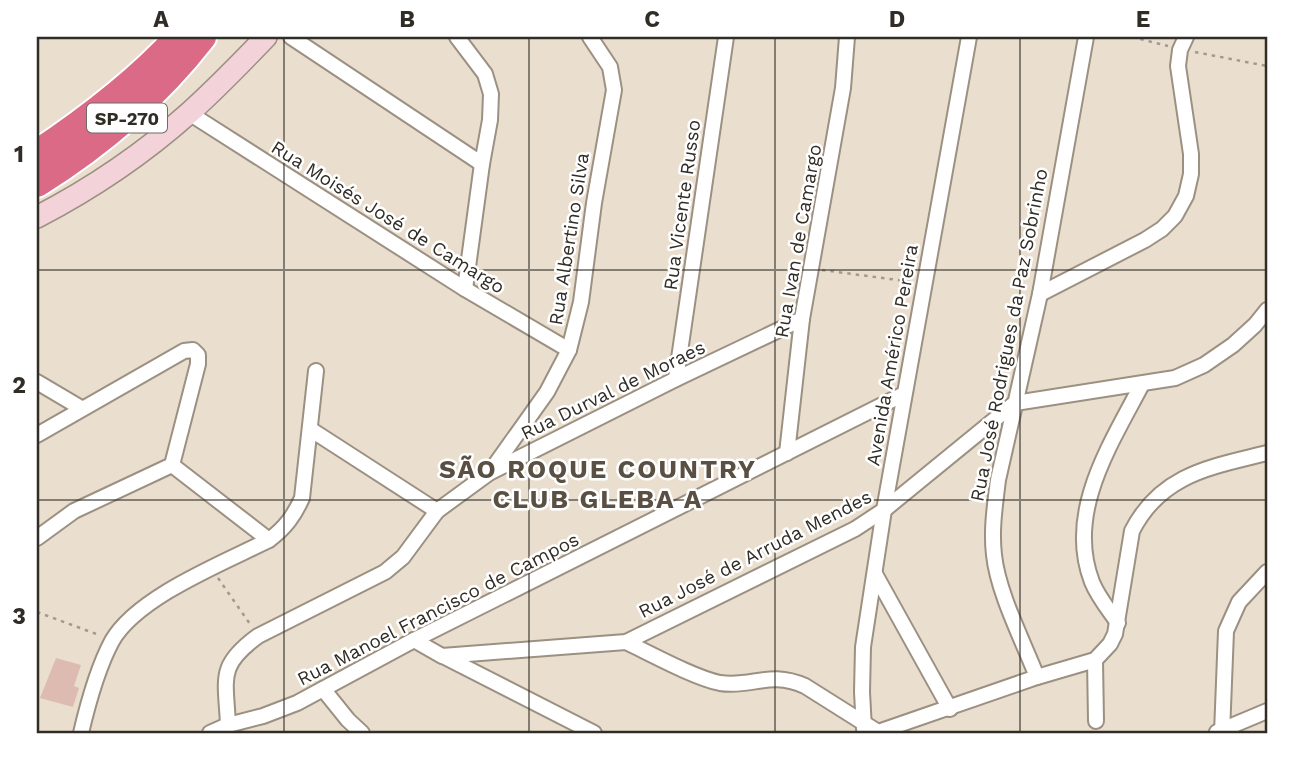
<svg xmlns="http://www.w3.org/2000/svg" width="1304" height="770" viewBox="0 0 1304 770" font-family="'Work Sans',sans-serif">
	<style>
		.building { fill: #ddbbb1 }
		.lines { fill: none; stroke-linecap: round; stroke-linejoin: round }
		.street-casing { stroke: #9b9081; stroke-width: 18 }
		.secondary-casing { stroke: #9b9081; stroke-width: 24 }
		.highway-casing { stroke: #fff; stroke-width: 32 }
		.path { stroke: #a29a8e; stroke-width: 2.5; stroke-dasharray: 3.5 5; stroke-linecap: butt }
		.street { stroke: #fff; stroke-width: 14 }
		.secondary { stroke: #f4d2da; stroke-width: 21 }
		.highway { stroke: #da6a85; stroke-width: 28 }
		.grid { fill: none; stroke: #302c26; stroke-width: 2; stroke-opacity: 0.55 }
		.labels { text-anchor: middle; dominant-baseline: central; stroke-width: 5; stroke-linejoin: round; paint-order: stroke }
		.shield { fill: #fff; stroke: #6e6b67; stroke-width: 2 }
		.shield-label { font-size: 18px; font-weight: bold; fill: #302c26 }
		.street-label { font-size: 19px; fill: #302c26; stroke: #fff }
		.district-label { font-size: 26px; font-weight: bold; letter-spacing: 2px; fill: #594f42; stroke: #fff }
		.neatline { fill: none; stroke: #302c26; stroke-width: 2.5 }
		.grid-label { font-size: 23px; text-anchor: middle; font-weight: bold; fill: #302c26 }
	</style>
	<rect width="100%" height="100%" fill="#eadfcf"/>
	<polygon class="building" points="56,658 81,665 74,686 79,688 73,707 40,698"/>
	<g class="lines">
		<g class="street-casing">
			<g id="street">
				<polyline points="291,37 482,164"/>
				<polyline points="457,37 485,74 491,94 490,120 482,164 465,289"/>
				<polyline points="189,113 465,289 569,350"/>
				<polyline points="1040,294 1145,240 1162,229 1175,216 1186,196 1191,174 1191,154 1178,66 1180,50 1186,37"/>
				<polyline points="676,379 726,37"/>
				<polyline points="37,382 81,408"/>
				<polyline points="310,429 437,511"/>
				<polyline points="37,435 184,351 193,350 198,355 198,364 172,465 74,511 37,538"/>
				<polyline points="787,453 802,319 843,88 847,37"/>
				<polyline points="172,465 269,540"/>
				<polyline points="490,472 547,392 569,350 581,302 594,203 614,90 610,67 590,37"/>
				<polyline points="875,574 950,709"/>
				<path d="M 1118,623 C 1109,610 1098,597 1092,582 C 1065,512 1111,444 1142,384"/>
				<polyline points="414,640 442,656 626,642 855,529 884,510 1015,403 1175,378 1204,365 1233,345 1255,325 1267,310"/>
				<path d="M 626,642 C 651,654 695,678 720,683 C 753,688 769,670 805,686 L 878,732 L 1037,677 L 1095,660 L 1110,644 L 1115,634 L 1132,531 C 1161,474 1211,467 1267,453"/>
				<polyline points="443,656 594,733"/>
				<polyline points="1095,660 1096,721"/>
				<path d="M 1037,677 C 1023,641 998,593 994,555 C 991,530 995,505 998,480 L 1040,294 L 1086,37"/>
				<polyline points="323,689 348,720 362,733"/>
				<path d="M 228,725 C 226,678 217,666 258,636 L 385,572 L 403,557 L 437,511 L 489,473 L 676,379 L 802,319"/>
				<polyline points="864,729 862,692 863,647 884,510 969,37"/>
				<polyline points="1217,732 1267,711"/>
				<path d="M 81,733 C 88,703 97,669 112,641 C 137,597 223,563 269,540 C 285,528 294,516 302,498 L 316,371"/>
				<polyline points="210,733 228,725 263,716 297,703 414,640 904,394"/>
				<polyline points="1222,733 1226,631 1239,602 1267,572"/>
			</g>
		</g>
		<g class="secondary-casing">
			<path id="secondary" d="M 37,217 C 91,189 143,154 189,113 C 216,89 241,63 266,37"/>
		</g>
		<g class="highway-casing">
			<g id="highway">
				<path d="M 37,154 C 88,120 137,83 179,37"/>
				<path d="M 37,183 C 101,143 156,96 202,37"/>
			</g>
		</g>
		<g class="path">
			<polyline points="1132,37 1168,46"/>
			<polyline points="1195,52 1267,66"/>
			<polyline points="822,270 913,282"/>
			<polyline points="218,578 250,624"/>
			<polyline points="37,612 99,635"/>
		</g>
		<use href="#street" class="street"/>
		<use href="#secondary" class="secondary"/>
		<use href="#highway" class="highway"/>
	</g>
	<path class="grid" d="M 284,37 L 284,733M 529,37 L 529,733M 775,37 L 775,733M 1020,37 L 1020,733M 37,270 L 1267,270M 37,500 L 1267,500"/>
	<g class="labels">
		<rect class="shield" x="87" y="103.5" width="80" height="29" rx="5"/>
		<g class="shield-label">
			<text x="127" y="118">SP-270</text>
		</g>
		<g class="street-label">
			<text transform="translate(682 205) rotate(-82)">Rua Vicente Russo</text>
			<text transform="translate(388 217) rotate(32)">Rua Moisés José de Camargo</text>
			<text transform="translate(569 239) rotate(-81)">Rua Albertino Silva</text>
			<text transform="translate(798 241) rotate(-80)">Rua Ivan de Camargo</text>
			<text transform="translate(1009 335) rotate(-79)">Rua José Rodrigues da Paz Sobrinho</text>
			<text transform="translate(892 355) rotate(-80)">Avenida Américo Pereira</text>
			<text transform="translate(613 390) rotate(-26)">Rua Durval de Moraes</text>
			<text transform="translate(755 554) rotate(-27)">Rua José de Arruda Mendes</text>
			<text transform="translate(438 609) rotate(-27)">Rua Manoel Francisco de Campos</text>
		</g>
		<g class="district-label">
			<text x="598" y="469">SÃO ROQUE COUNTRY<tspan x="598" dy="30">CLUB GLEBA A</tspan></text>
		</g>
	</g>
	<rect width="1304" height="770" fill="none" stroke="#ffffff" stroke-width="77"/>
	<rect x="38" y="38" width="1228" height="694" class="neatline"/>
	<g class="grid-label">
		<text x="161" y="27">A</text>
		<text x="407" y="27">B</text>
		<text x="652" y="27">C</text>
		<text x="897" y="27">D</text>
		<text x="1143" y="27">E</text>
		<text x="19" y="162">1</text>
		<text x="19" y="393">2</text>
		<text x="19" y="624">3</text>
	</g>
</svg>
